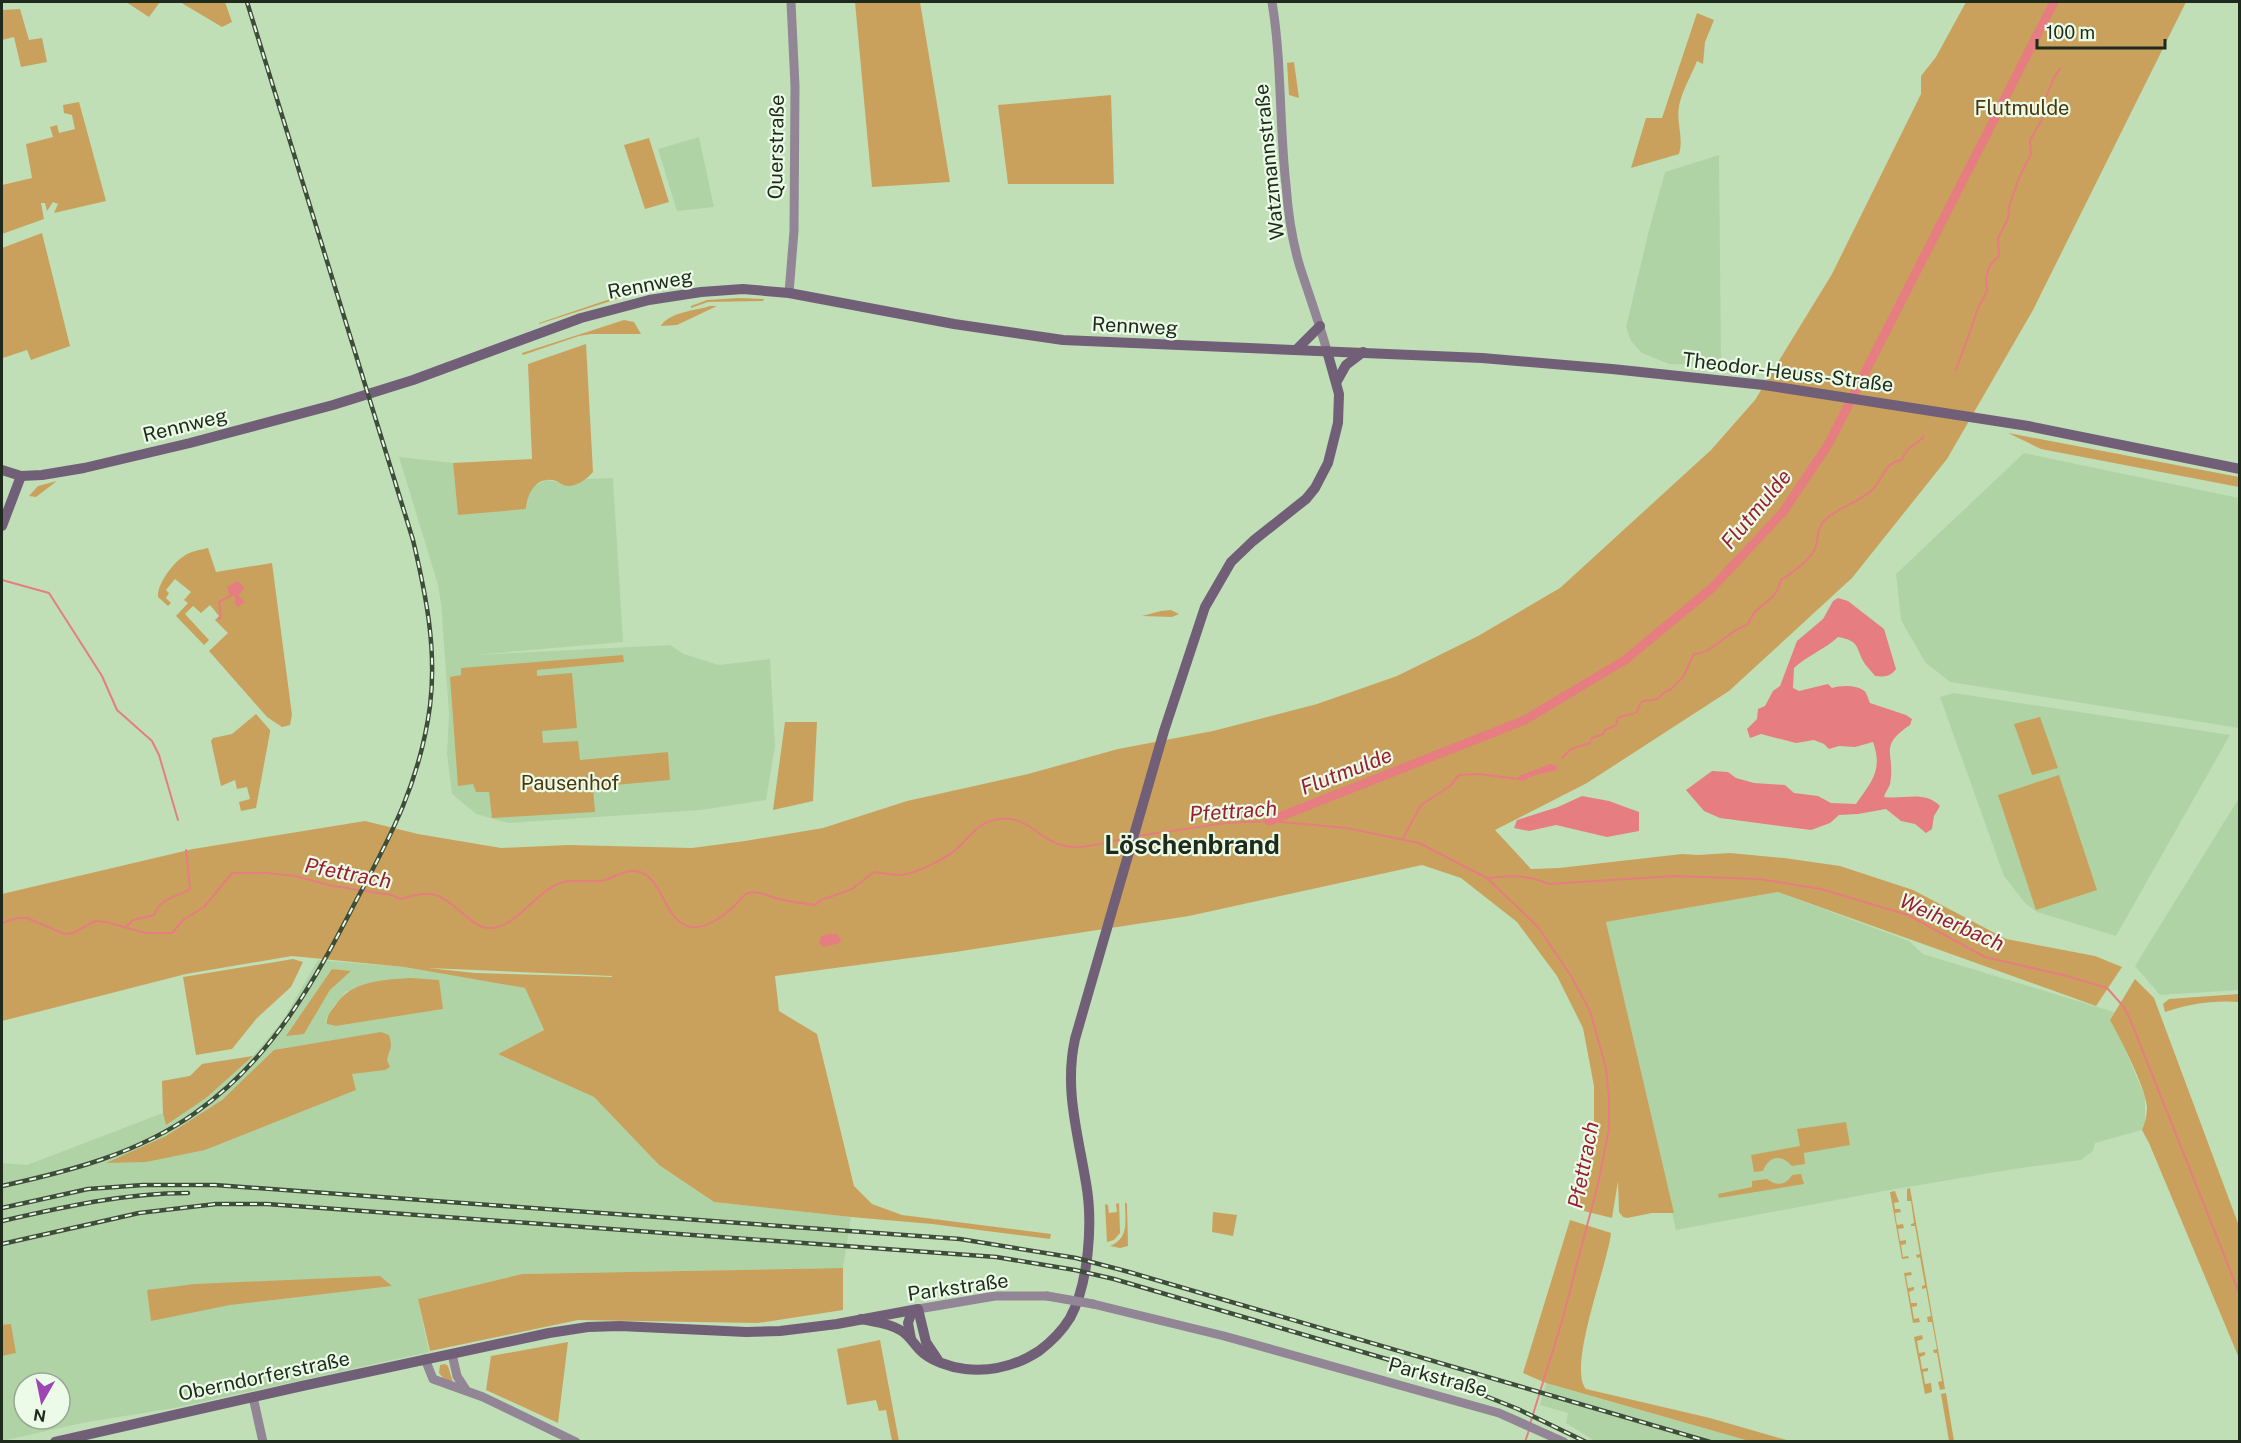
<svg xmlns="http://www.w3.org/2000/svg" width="2241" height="1443" viewBox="0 0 2241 1443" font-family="'Public Sans',sans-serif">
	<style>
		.built { fill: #b0d3a6; fill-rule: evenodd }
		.green { fill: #caa15c; fill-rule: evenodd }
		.water { fill: #e57d81 }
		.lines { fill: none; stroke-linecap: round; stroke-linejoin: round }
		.stream { stroke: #e57d81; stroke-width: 2 }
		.canal { stroke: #e57d81; stroke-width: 9 }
		.tertiary { stroke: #928595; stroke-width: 9 }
		.secondary { stroke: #715f77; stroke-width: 10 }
		.rail-casing { stroke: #3d4d39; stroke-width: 4.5 }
		.rail { stroke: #ebfbe7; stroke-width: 2; stroke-dasharray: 7; stroke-linecap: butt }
		.tertiary-bridge { stroke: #928595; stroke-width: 9 }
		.labels { text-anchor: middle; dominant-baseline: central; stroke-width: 4.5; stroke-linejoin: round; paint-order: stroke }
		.park-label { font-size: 20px; fill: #4c360d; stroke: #ebfbe7 }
		.street-label { font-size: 20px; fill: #1e2a1b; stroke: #ebfbe7 }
		.water-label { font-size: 21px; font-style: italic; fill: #9a1e31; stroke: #ebfbe7 }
		.district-label { font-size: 26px; font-weight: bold; fill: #1e2a1b; stroke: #ebfbe7 }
	</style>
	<rect width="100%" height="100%" fill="#c0dfb7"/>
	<g class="built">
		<polygon points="699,137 714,207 677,211 658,149"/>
		<polygon points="1719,155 1721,359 1706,365 1669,364 1642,353 1631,341 1626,327 1649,230 1665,172"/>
		<polygon points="2024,453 2239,498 2239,728 1950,682 1925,662 1901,620 1896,574"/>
		<polygon points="399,457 453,463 458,514 526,509 527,496 534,486 546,480 575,485 587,479 613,478 623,642 475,655 670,645 684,654 719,665 770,659 775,746 766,800 701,810 508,823 476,814 452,794 447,753 449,714 441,603 438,585"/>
		<polygon points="1954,693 2230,735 2116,936 2037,912 2025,903 2004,876 1940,697"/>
		<polygon points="2239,798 2239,990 2160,995 2135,966"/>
		<polygon points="1778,892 1909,941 1923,954 2114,1012 2110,1020 2122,1042 2145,1097 2145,1121 2142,1130 2095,1143 2093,1151 2081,1160 2014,1169 1884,1191 1676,1230 1606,922"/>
		<path d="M 318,960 L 404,967 L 525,988 L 544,1030 L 498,1054 L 594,1097 L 659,1165 L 714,1202 L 851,1217 L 843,1268 L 522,1274 L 418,1299 L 429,1352 L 174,1408 L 82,1423 L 2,1441 L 2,1163 L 27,1165 L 163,1113 L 162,1081 L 190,1076 L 202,1064 L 253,1056 L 283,1020 ZM 332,969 L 350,972 L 330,990 L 304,1034 ZM 347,991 L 443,1009 L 336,1026 L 329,1025 L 326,1021 L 327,1017 L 335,1004 ZM 24,1383 L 60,1383 L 60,1419 L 24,1419 Z"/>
		<polygon points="1546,1383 1573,1391 1749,1441 1595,1441 1566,1423 1568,1413 1540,1405"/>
	</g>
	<g class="green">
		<polygon points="126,2 160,2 149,17"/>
		<polygon points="180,2 225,2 232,22 222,27"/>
		<polygon points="855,2 920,2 950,182 872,187"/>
		<path d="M 1966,2 L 2186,2 L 2033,310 L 1947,459 L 1852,578 L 1729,691 L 1587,783 L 1495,830 L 1531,869 L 1559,868 L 1682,854 L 1698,855 L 1730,853 L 1784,858 L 1840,866 L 1913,890 L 2006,939 L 2095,956 L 2122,967 L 2096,1006 L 1778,892 L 1606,922 L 1674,1213 L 1652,1213 L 1627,1218 L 1623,1217 L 1619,1212 L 1618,1181 L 1612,1218 L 1584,1211 L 1575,1204 L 1594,1142 L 1594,1086 L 1583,1028 L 1557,976 L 1517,922 L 1461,878 L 1422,865 L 1189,916 L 955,952 L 775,976 L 779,1011 L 817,1034 L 854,1186 L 872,1204 L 902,1215 L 1051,1234 L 1050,1239 L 932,1224 L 851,1217 L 714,1202 L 659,1165 L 594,1097 L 498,1054 L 544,1030 L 525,988 L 404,967 L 292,956 L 186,974 L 2,1021 L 2,894 L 193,849 L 365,821 L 418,834 L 501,848 L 568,845 L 692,848 L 745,841 L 823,828 L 907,801 L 1028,774 L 1118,749 L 1213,731 L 1317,704 L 1397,676 L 1478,636 L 1560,588 L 1711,450 L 1755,400 L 1832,274 L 1921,94 L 1921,76 L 1936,57 ZM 428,968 L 612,976 L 612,977 L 475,973 Z"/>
		<polygon points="20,9 29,40 42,38 47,62 21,67 14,37 2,40 2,10"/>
		<path d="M 1697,13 L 1714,20 L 1705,42 L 1703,64 L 1697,61 C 1691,76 1682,91 1679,106 C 1676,122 1684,139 1679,154 L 1631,168 L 1646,118 L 1662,118 Z"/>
		<polygon points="1294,62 1299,98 1289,95 1287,63"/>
		<polygon points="1111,95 1114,184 1008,184 998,105"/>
		<polygon points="79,102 106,201 54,213 58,204 53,202 47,211 45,203 41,203 44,219 2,234 2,185 32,178 26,144 53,137 50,127 57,125 59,133 75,129 72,115 64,113 63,105"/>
		<polygon points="649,138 669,202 645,209 624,145"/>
		<polygon points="42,233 70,346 31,360 27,350 3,358 2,248"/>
		<polygon points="622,295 623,297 539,324 539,323"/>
		<polygon points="739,298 764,299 763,301 708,302 691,308 691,306 707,300"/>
		<path d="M 710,306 L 717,306 L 677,325 L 661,326 C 669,312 694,311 710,306 Z"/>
		<polygon points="624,320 634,322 641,334 591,334 579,336 523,355 522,353"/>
		<path d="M 586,344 L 593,472 C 587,479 579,485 569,486 C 563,486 561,483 556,481 C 537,475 527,493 526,509 L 458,515 L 453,463 L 532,459 L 528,364 Z"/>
		<polygon points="2008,433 2239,477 2239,487 2041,449"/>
		<polygon points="57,481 36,497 29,496 38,486"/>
		<path d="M 208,548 L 216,572 L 272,563 L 292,715 L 290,725 L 282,727 L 267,717 L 209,651 L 228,633 L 215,620 L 219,616 L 210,605 L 201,613 L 193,606 L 185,614 L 209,640 L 204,645 L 176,616 L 188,603 L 184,600 L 191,592 L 175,579 L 166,590 L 169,593 L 166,598 L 171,603 L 168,606 L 158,597 C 157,584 173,563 184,556 C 191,551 200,550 208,548 Z"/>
		<polygon points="1171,610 1179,614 1172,617 1142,616 1161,611"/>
		<polygon points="623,655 624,662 537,670 537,676 572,673 577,728 542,731 543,743 578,741 580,760 668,752 670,780 593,787 595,812 492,818 489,792 476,792 473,784 458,786 450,677 461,675 461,668"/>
		<polygon points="256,714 270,730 270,732 256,808 241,811 239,802 250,799 247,787 237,789 235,780 221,786 211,741 213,738 232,734"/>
		<polygon points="2040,717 2058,768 2032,775 2014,724"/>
		<polygon points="785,722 817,722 813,801 773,810"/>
		<polygon points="2059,775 2097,890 2036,910 1998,795"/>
		<polygon points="293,959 303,962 291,987 257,1018 232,1049 196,1055 183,977"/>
		<polygon points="332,969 351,971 330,990 304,1034 286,1036"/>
		<path d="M 411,978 L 439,980 L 443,1009 L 336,1026 L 327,1024 C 326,1017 330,1012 334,1007 C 351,980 382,980 411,978 Z"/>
		<path d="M 2135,979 L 2154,998 L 2239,1226 L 2239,1358 L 2149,1143 L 2142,1130 C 2145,1123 2147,1115 2147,1107 C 2146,1088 2120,1038 2110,1020 Z"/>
		<path d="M 2239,994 L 2239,1002 C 2213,1000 2189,1004 2165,1012 L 2163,1004 L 2169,999 Z"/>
		<path d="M 381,1032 L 389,1035 C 393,1048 390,1048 387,1060 L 390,1067 L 385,1070 L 352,1074 L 356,1090 L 205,1150 L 146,1162 L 106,1163 L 166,1136 L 222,1100 L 274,1050 Z"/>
		<polygon points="253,1056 206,1098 166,1125 163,1113 162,1081 190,1076 202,1064"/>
		<path d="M 1846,1122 L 1850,1145 L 1804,1153 L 1805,1164 L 1792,1166 C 1782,1154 1769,1155 1763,1171 L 1754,1172 L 1751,1155 L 1800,1146 L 1797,1129 Z"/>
		<path d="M 1801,1174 L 1804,1184 L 1719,1198 L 1718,1194 L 1752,1187 L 1752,1181 L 1767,1179 C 1776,1186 1785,1186 1792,1175 Z"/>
		<polygon points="1910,1188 1945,1389 1940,1390 1938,1382 1942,1381 1937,1353 1934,1353 1933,1350 1937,1349 1932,1322 1928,1322 1927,1317 1931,1316 1926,1288 1922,1289 1922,1286 1925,1285 1920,1257 1917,1258 1916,1255 1920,1254 1915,1226 1911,1226 1911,1224 1914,1223 1911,1201 1907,1201 1907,1189"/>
		<polygon points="1895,1191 1899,1202 1894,1203 1895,1209 1900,1209 1901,1212 1895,1213 1897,1225 1903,1224 1904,1228 1898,1229 1900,1241 1906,1240 1906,1244 1901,1245 1903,1257 1908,1256 1909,1258 1902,1259 1890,1192"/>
		<path d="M 1125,1202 L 1127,1204 L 1128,1246 L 1120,1248 L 1110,1246 C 1130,1238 1125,1220 1125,1202 Z"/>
		<polygon points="1119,1203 1120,1233 1114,1240 1107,1242 1105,1204 1108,1205 1109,1213 1117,1212 1116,1204"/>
		<polygon points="1213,1212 1237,1215 1233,1236 1212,1232"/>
		<path d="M 1570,1220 L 1611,1233 C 1608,1264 1567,1367 1586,1389 L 1710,1418 L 1790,1441 L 1749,1441 L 1546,1383 L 1523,1373 Z"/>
		<polygon points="843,1268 843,1310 758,1323 578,1320 430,1351 418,1299 522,1274"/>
		<polygon points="1911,1272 1912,1275 1906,1276 1908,1288 1914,1287 1914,1290 1909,1292 1911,1303 1917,1303 1917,1306 1912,1307 1914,1319 1919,1318 1920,1322 1913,1323 1904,1273"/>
		<polygon points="380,1276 392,1286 230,1305 151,1321 147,1290 195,1284"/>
		<polygon points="11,1324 16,1353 2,1356 2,1325"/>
		<polygon points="1922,1335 1923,1339 1917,1341 1919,1353 1925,1352 1925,1355 1920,1357 1922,1369 1928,1368 1928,1371 1923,1372 1925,1384 1931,1383 1932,1392 1925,1394 1914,1337"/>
		<polygon points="880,1340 899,1441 892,1441 886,1410 879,1411 876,1400 847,1405 837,1349"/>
		<polygon points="568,1342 558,1423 486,1390 491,1356"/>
		<polygon points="445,1364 448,1366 453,1382 444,1379 439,1373 440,1365"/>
		<polygon points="1946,1393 1954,1441 1949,1441 1941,1394"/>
	</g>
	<g class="water">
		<polygon points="238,581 244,587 242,592 238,595 245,602 238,607 235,604 235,597 229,594 227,587"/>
		<path d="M 1838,598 L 1848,601 L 1884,629 L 1896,669 C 1890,677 1884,677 1875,676 C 1872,672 1868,668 1865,664 C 1855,648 1861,641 1838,637 C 1824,650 1808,655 1794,668 L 1793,688 L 1799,691 L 1828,684 L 1832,688 C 1840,685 1856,685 1863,690 C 1867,692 1868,699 1870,703 L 1906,715 L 1912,719 L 1910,725 C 1877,747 1896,753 1890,784 C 1889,788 1885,792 1884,797 C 1904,800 1924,790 1940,806 L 1934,816 L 1932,829 L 1926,833 L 1915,824 L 1901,821 L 1886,809 L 1858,814 L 1839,815 L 1830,823 L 1811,830 L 1720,818 L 1704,811 L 1686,790 L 1712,771 L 1728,772 L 1736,778 L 1754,783 L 1785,785 L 1794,793 L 1818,796 L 1831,803 L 1856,804 C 1872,781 1883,770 1873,742 L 1855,747 L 1839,746 L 1829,749 L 1824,744 L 1814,740 L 1796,743 L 1761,734 L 1750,738 L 1747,729 L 1757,719 L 1758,709 L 1765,706 L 1773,691 L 1780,686 L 1797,641 L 1823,619 L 1833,601 Z"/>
		<polygon points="1550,764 1557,766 1557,770 1535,775 1522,781 1518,779 1519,776"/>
		<polygon points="1582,796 1609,801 1639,812 1639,831 1607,837 1556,825 1529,831 1514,828 1517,820 1558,807"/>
		<polygon points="829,934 837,934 841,939 840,943 824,947 819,943 821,936"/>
	</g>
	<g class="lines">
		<g class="stream">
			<path d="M 1956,370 L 1979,306 L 1987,291 L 1986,278 L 1990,265 L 1999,256 L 1998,238 L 2008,219 L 2009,207 L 2019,178 L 2031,154 L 2030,140 L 2044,116 L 2042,103 C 2052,90 2049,81 2060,69"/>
			<polyline points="2,580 49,593 102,676 117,710 152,741 159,755 178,820"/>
			<polyline points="219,619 221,617 219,602 232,595"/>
			<path d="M 1562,758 L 1571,749 L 1590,743 L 1592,738 L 1603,734 L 1605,730 L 1616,725 L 1618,718 C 1624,714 1630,716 1637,712 C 1642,696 1642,703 1657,699 L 1666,691 L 1670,690 L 1683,677 L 1694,654 C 1715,653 1726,631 1747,625 C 1750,621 1752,615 1755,612 C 1767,600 1776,599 1781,580 C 1792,573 1808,562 1815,549 C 1819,539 1816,530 1823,522 C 1836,507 1860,503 1874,488 C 1884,477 1885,462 1902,460 C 1907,444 1917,446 1924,436"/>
			<polyline points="1137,836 1226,823 1269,821 1347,828 1419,843 1487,878 1538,927 1571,976 1590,1011 1606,1068 1609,1098 1609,1129 1598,1184 1562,1321 1530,1424"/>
			<polyline points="1403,838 1421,805 1450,786 1459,775 1478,774 1519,779"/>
			<path d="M 1489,878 C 1512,875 1526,875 1549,884 L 1673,876 L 1760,879 L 1821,889 L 1908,915 L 1985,957 L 2067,976 L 2107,988 L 2124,1007 L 2132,1024 L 2240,1295"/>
			<path d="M 2,923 L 17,918 L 27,918 L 65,934 L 73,933 L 95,921 L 106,922 L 146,933 L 172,933 L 183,920 L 204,907 L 232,873 L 267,873 L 295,876 L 333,886 L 392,895 L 400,899 C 411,897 419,892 431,894 C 455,898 470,930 492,928 C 519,926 540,884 569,881 C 581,880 593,883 605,880 C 617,876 627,868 640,872 C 664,880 664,922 691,927 C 707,929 725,915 735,905 C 739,901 743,895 748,893 C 759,890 769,897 779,899 C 791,902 803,903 815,905 L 821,900 L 852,889 L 874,872 C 883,873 892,875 901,875 C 915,874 949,857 959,847 C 971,835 980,821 999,819 C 1028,815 1040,841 1065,846 C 1085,850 1109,841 1129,838"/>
			<path d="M 127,926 L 133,920 L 154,915 C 160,898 175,898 190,889 L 186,850"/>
			<polyline points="1525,1442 1529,1430"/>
		</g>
		<polyline class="canal" points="1269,821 1525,720 1625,660 1712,588 1783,512 1828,445 2054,2"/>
		<g class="tertiary">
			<path d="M 1272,2 C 1282,62 1279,124 1286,185 C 1288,212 1292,241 1300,267 C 1309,295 1319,322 1327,351"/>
			<polyline points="789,293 794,231 795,86 791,2"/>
			<polyline points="1093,1304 1224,1336 1499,1413 1564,1442"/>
			<polyline points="918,1309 995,1296 1047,1296"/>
			<polyline points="452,1354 457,1376 466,1390"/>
			<polyline points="425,1359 433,1379 483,1397 576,1442"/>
			<polyline points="253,1397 263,1442"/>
		</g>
		<g class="secondary">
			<polyline points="1296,350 1320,326"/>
			<polyline points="1337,381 1346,365 1363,352"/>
			<polyline points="2,470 21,476 42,475 84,468 190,443 333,405 413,380 581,318 649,300 701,292 743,289 789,293 954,324 1063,340 1482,358 1612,369 1764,385 2028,426 2240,469"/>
			<polyline points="2,526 21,476"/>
			<path d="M 861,1319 C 874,1322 889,1323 900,1330 C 909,1335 913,1343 919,1349 C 930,1361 950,1367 965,1369 C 992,1372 1016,1366 1039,1351 C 1051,1342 1062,1331 1070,1318 C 1089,1283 1093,1222 1086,1183 C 1078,1134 1064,1089 1075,1039 L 1164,731 L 1205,607 L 1231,562 L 1253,541 L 1306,499 L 1315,488 L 1328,463 L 1338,423 L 1339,394 L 1327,351"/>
			<polyline points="911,1339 908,1323 912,1311"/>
			<polyline points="55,1442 302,1386 549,1333 588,1327 620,1326 746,1332 780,1331 837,1324 918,1309 926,1342 938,1360"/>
		</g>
		<g class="rail-casing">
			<g id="rail">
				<path d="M 2,1186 C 70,1171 137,1154 195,1113 C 273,1058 314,982 357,899 C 392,834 420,781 430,706 C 437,649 426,595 413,540 L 247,2"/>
				<polyline points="2,1208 88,1189 143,1185 215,1185 960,1239 1076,1258 1129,1272 1710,1442"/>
				<path d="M 2,1221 C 63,1207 124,1193 188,1193"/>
				<polyline points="2,1244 139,1213 216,1204 267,1204 996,1257 1075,1270 1114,1279 1407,1365 1518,1409 1586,1442"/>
			</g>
		</g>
		<use href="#rail" class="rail"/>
		<polyline class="tertiary-bridge" points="1047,1296 1093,1304"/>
	</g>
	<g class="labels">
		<g class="park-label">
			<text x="2022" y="108">Flutmulde</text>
			<text x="570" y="783">Pausenhof</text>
		</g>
		<g class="street-label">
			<text transform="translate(776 147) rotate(-89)">Querstraße</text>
			<text transform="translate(1269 162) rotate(-96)">Watzmannstraße</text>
			<text transform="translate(650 284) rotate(-11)">Rennweg</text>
			<text transform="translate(1135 326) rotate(3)">Rennweg</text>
			<text transform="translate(1788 372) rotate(7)">Theodor-Heuss-Straße</text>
			<text transform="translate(185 425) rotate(-14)">Rennweg</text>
			<text transform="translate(958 1287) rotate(-8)">Parkstraße</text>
			<text transform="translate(264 1376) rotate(-12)">Oberndorferstraße</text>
			<text transform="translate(1438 1377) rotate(15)">Parkstraße</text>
		</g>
		<g class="water-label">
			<text transform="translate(1756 509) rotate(-50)">Flutmulde</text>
			<text transform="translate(1346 771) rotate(-21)">Flutmulde</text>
			<text transform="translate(1233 811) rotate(-4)">Pfettrach</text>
			<text transform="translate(348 873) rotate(11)">Pfettrach</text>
			<text transform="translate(1952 922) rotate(24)">Weiherbach</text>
			<text transform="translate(1583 1165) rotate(-79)">Pfettrach</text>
		</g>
		<g class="district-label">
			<text x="1192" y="844">Löschenbrand</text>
		</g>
	</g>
	<rect width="2241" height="1443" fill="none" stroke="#1e2a1b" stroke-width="6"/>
	<g transform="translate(42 1401) rotate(189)"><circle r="28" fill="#ebfbe7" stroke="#99a795" stroke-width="1.5"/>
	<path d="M0-4.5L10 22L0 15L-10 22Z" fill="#9d47b4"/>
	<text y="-9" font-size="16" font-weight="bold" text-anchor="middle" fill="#1e2a1b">N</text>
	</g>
	<path d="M2037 39v9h128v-9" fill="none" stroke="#1e2a1b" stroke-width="3"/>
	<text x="2046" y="39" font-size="18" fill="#1e2a1b" stroke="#ebfbe7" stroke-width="4.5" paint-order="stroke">100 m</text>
</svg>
